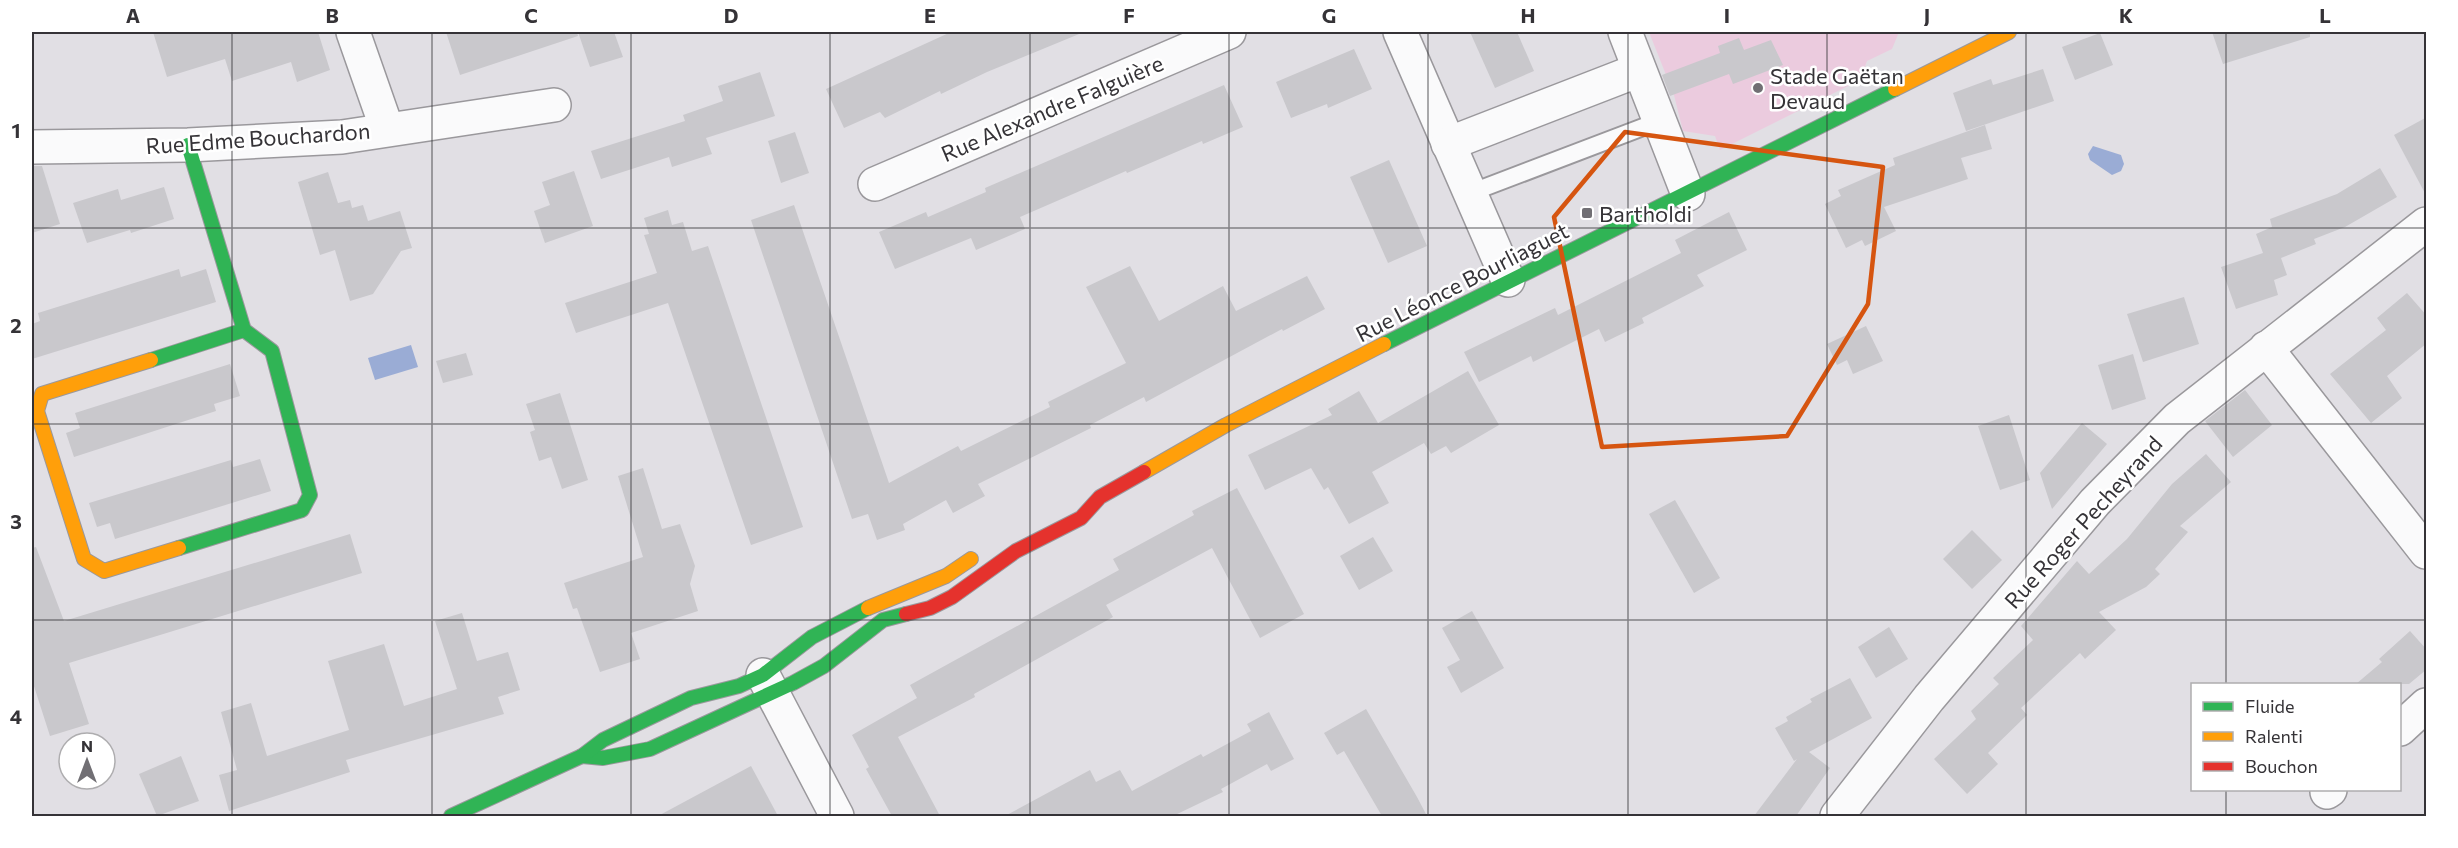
<svg xmlns="http://www.w3.org/2000/svg" width="2458" height="848" viewBox="0 0 2458 848" font-family="Commissioner,sans-serif">
	<style>
		.green { fill: #ebcbde }
		.water { fill: #9aacd5 }
		.building { fill: #c9c8cc }
		.lines { fill: none; stroke-linecap: round; stroke-linejoin: round }
		.lane-casing { stroke: #9a989c; stroke-width: 20 }
		.street-casing { stroke: #9a989c; stroke-width: 36 }
		.fast-casing { stroke: #9a989c; stroke-width: 16 }
		.slow-casing { stroke: #9a989c; stroke-width: 16 }
		.jam-casing { stroke: #9a989c; stroke-width: 16 }
		.lane { stroke: #fafafb; stroke-width: 16 }
		.street { stroke: #fafafb; stroke-width: 33 }
		.fast { stroke: #30b455; stroke-width: 14 }
		.slow { stroke: #ff9f0a; stroke-width: 14 }
		.jam { stroke: #e5322d; stroke-width: 14 }
		.marked { fill: none; stroke: #d65510; stroke-width: 4.5; stroke-linejoin: round }
		.grid { fill: none; stroke: #353337; stroke-width: 1.5; stroke-opacity: 0.55 }
		.poi-dot { fill: #716f74; stroke: #fff; stroke-width: 2 }
		.labels { text-anchor: middle; dominant-baseline: central; stroke-width: 5; stroke-linejoin: round; paint-order: stroke }
		.poi-label { font-size: 22px; fill: #353337; stroke: #fff; text-anchor: start }
		.street-label { font-size: 22px; fill: #353337; stroke: #fff }
		.neatline { fill: none; stroke: #353337; stroke-width: 2 }
		.grid-label { font-size: 20px; text-anchor: middle; font-weight: bold; fill: #353337 }
	</style>
	<rect width="100%" height="100%" fill="#e1dfe4"/>
	<polygon class="green" points="1649,32 1899,32 1892,49 1867,61 1860,80 1720,150 1715,136 1683,131 1674,95"/>
	<g class="water">
		<polygon points="2093,146 2121,155 2124,164 2121,171 2112,175 2090,160 2088,154"/>
		<polygon points="411,345 418,367 375,380 368,358"/>
	</g>
	<g class="building">
		<polygon points="153,32 318,32 330,70 297,82 291,62 232,81 225,59 167,77"/>
		<polygon points="446,32 577,32 578,36 460,75"/>
		<polygon points="578,32 614,32 623,57 590,67"/>
		<polygon points="951,32 1084,32 987,72 941,94 940,91 885,118 880,112 844,128 826,89"/>
		<polygon points="1470,32 1517,32 1534,71 1495,88"/>
		<polygon points="2212,32 2310,32 2310,37 2223,64"/>
		<polygon points="2100,33 2113,65 2075,80 2062,47"/>
		<polygon points="1739,38 1744,50 1771,40 1783,65 1733,84 1729,74 1670,96 1662,75 1720,53 1718,46"/>
		<polygon points="1354,49 1372,89 1328,108 1327,104 1291,118 1276,82"/>
		<polygon points="2043,69 2054,101 1966,131 1953,93 1991,79 1993,85"/>
		<polygon points="760,72 775,116 706,138 712,154 672,167 669,157 601,179 591,151 685,121 683,115 723,101 718,86"/>
		<polygon points="1224,85 1243,127 1203,144 1202,141 1127,173 1126,171 1020,217 1025,229 976,250 971,238 895,269 879,232 926,212 928,217 986,192 985,188"/>
		<polygon points="2427,117 2427,197 2394,135"/>
		<polygon points="1985,125 1992,149 1961,158 1968,179 1884,207 1896,231 1865,246 1862,240 1846,248 1825,204 1841,196 1838,190 1895,165 1893,158"/>
		<polygon points="795,132 809,173 781,183 768,141"/>
		<polygon points="1389,160 1427,246 1388,263 1350,177"/>
		<polygon points="32,166 42,166 60,224 32,233"/>
		<polygon points="2380,168 2397,197 2345,227 2314,239 2316,244 2281,258 2287,275 2274,280 2278,295 2236,309 2221,267 2263,253 2256,234 2272,227 2270,219 2337,194"/>
		<polygon points="574,171 593,226 545,243 534,211 550,205 542,182"/>
		<polygon points="328,172 338,203 350,200 352,208 363,205 368,221 400,211 412,248 401,251 373,294 350,301 335,250 320,255 298,182"/>
		<polygon points="164,187 174,219 131,233 130,230 87,243 73,203 118,189 121,200"/>
		<polygon points="794,205 889,483 958,446 961,451 1050,407 1048,402 1126,363 1086,287 1130,266 1159,321 1223,286 1236,311 1307,276 1325,309 1283,331 1282,329 1146,402 1144,397 1090,425 1091,428 978,484 985,496 953,513 946,500 903,524 905,530 877,540 868,514 852,519 751,220"/>
		<polygon points="668,210 672,225 683,222 692,251 708,246 803,527 751,545 668,303 576,333 565,303 657,273 644,235 649,234 644,218"/>
		<polygon points="1729,212 1747,250 1697,275 1704,286 1642,318 1644,323 1605,342 1599,329 1533,362 1531,356 1479,382 1464,352 1555,308 1558,315 1681,253 1675,240"/>
		<polygon points="179,269 181,277 206,269 216,302 32,359 32,324 40,321 38,313"/>
		<polygon points="2407,293 2427,316 2427,343 2387,376 2402,398 2371,423 2330,374 2386,330 2377,318"/>
		<polygon points="2184,297 2199,344 2143,362 2127,314"/>
		<polygon points="1866,326 1883,361 1853,374 1847,360 1837,365 1827,344"/>
		<polygon points="466,353 473,375 443,383 436,361"/>
		<polygon points="2133,354 2146,399 2112,410 2098,365"/>
		<polygon points="230,364 240,396 214,404 216,411 74,457 66,433 80,428 75,413"/>
		<polygon points="1468,371 1499,425 1451,453 1446,446 1431,454 1424,443 1372,472 1389,503 1349,524 1328,487 1324,490 1311,468 1265,490 1248,455 1332,415 1328,409 1359,391 1378,423"/>
		<polygon points="2245,390 2272,425 2233,457 2205,421"/>
		<polygon points="560,393 588,480 562,489 551,457 539,461 530,432 535,430 526,404"/>
		<polygon points="2009,415 2030,480 2000,490 1978,426"/>
		<polygon points="2082,423 2107,444 2052,509 2040,473"/>
		<polygon points="2206,454 2231,482 2180,526 2188,532 2155,569 2160,574 2146,587 2099,612 2116,630 2085,659 2080,653 2021,708 2027,715 1988,753 1998,764 1967,794 1934,759 1976,719 1971,711 1999,684 1993,678 2033,640 2021,626 2077,561 2089,574 2127,539 2172,484"/>
		<polygon points="260,459 271,491 115,539 110,523 97,527 89,503 231,460 233,467"/>
		<polygon points="643,468 662,529 680,524 695,566 690,584 698,611 631,633 640,659 600,672 577,608 573,609 564,583 643,557 618,476"/>
		<polygon points="1237,488 1304,614 1260,638 1212,548 1106,605 1113,617 974,694 975,697 898,737 940,816 892,816 866,769 869,767 852,735 917,698 910,685 1119,570 1113,559 1194,515 1192,511"/>
		<polygon points="1675,500 1720,578 1694,593 1649,514"/>
		<polygon points="1972,530 2002,560 1972,589 1943,559"/>
		<polygon points="350,534 362,573 69,663 89,724 50,736 32,680 32,548 36,547 64,621"/>
		<polygon points="1373,537 1393,571 1359,590 1340,556"/>
		<polygon points="1472,611 1504,668 1461,693 1447,667 1460,660 1442,628"/>
		<polygon points="462,613 477,661 508,652 520,690 498,697 504,714 346,760 350,772 229,811 219,775 237,770 221,712 251,703 267,756 349,730 328,661 384,644 404,706 457,689 435,621"/>
		<polygon points="1889,627 1908,659 1876,678 1858,647"/>
		<polygon points="2410,631 2427,650 2427,669 2409,684 2356,684 2382,662 2379,659"/>
		<polygon points="1850,678 1872,718 1809,752 1830,768 1796,816 1754,816 1797,759 1794,761 1775,728 1788,721 1786,717 1812,702 1810,699"/>
		<polygon points="1366,709 1417,797 1427,816 1382,816 1344,751 1337,755 1324,733"/>
		<polygon points="1269,712 1294,759 1271,771 1267,764 1221,789 1223,792 1173,816 1005,816 1090,770 1096,782 1120,770 1132,791 1201,754 1203,757 1251,731 1247,724"/>
		<polygon points="181,756 199,801 157,816 139,774"/>
		<polygon points="751,766 778,816 658,816"/>
	</g>
	<g class="lines">
		<g class="lane-casing">
			<polyline id="lane" points="1470,193 1659,121"/>
		</g>
		<g class="street-casing">
			<g id="street">
				<polyline points="353,32 387,129"/>
				<polyline points="1400,32 1508,280"/>
				<polyline points="1625,32 1688,194"/>
				<polyline points="1448,144 1639,70"/>
				<polyline points="32,147 188,145 342,137 554,105"/>
				<polyline points="875,184 1229,32"/>
				<polyline points="2266,348 2426,552"/>
				<polyline points="763,675 837,816"/>
				<polyline points="2400,729 2426,705"/>
				<polyline points="2327,792 2330,790"/>
				<polyline points="1837,816 1929,698 2095,502 2177,419 2426,224"/>
			</g>
		</g>
		<g class="fast-casing">
			<g id="fast">
				<polyline points="1384,344 1895,89"/>
				<polyline points="151,360 244,330"/>
				<polyline points="179,548 302,510 310,495 272,351 244,330 188,145"/>
				<polyline points="582,756 603,758 650,749 793,683 824,666 883,620 906,614"/>
				<polyline points="451,816 582,756 603,740 691,698 739,686 763,675 812,637 868,608"/>
			</g>
		</g>
		<g class="slow-casing">
			<g id="slow">
				<polyline points="1895,89 2009,32"/>
				<polyline points="151,360 42,394 37,411 84,559 104,571 179,548"/>
				<polyline points="1144,472 1226,425 1384,344"/>
				<polyline points="868,608 946,576 971,559"/>
			</g>
		</g>
		<g class="jam-casing">
			<polyline id="jam" points="906,614 930,608 952,597 1016,551 1081,518 1100,497 1144,472"/>
		</g>
		<use href="#lane" class="lane"/>
		<use href="#street" class="street"/>
		<use href="#fast" class="fast"/>
		<use href="#slow" class="slow"/>
		<use href="#jam" class="jam"/>
	</g>
	<path class="marked" d="M 1625,132 L 1883,167 L 1868,304 L 1787,436 L 1602,447 L 1554,217 Z"/>
	<path class="grid" d="M 232,32 L 232,816M 432,32 L 432,816M 631,32 L 631,816M 830,32 L 830,816M 1030,32 L 1030,816M 1229,32 L 1229,816M 1428,32 L 1428,816M 1628,32 L 1628,816M 1827,32 L 1827,816M 2026,32 L 2026,816M 2226,32 L 2226,684M 32,228 L 2426,228M 32,424 L 2426,424M 32,620 L 2426,620M 2226,790 L 2226,816"/>
	<g class="poi-dot">
		<circle cx="1758" cy="88" r="6"/>
		<rect x="1581" y="207" width="12" height="12" rx="3"/>
	</g>
	<g class="labels">
		<g class="poi-label">
			<text x="1770" y="75">Stade Gaëtan<tspan x="1770" dy="25">Devaud</tspan></text>
			<text x="1599" y="213">Bartholdi</text>
		</g>
		<g class="street-label">
			<text transform="translate(1052 108) rotate(-23)">Rue Alexandre Falguière</text>
			<text transform="translate(258 138) rotate(-4)">Rue Edme Bouchardon</text>
			<text transform="translate(1462 282) rotate(-27)">Rue Léonce Bourliaguet</text>
			<text transform="translate(2083 522) rotate(-48)">Rue Roger Pecheyrand</text>
		</g>
	</g>
	<rect width="2458" height="848" fill="none" stroke="#ffffff" stroke-width="66"/>
	<rect x="2191" y="683" width="210" height="108" fill="#ffffff" stroke="#aeadaf" stroke-width="1.5"/>
	<rect x="2203" y="702" width="30" height="9" fill="#30b455" stroke="#aeadaf" stroke-width="1.5"/>
	<text x="2245" y="713" font-size="18" fill="#353337">Fluide</text>
	<rect x="2203" y="732" width="30" height="9" fill="#ff9f0a" stroke="#aeadaf" stroke-width="1.5"/>
	<text x="2245" y="743" font-size="18" fill="#353337">Ralenti</text>
	<rect x="2203" y="762" width="30" height="9" fill="#e5322d" stroke="#aeadaf" stroke-width="1.5"/>
	<text x="2245" y="773" font-size="18" fill="#353337">Bouchon</text>
	<g transform="translate(87 761)"><circle r="28" fill="#ffffff" stroke="#aeadaf" stroke-width="1.5"/>
	<path d="M0-4.5L10 22L0 15L-10 22Z" fill="#716f74"/>
	<text y="-9" font-size="16" font-weight="bold" text-anchor="middle" fill="#353337">N</text>
	</g>
	<rect x="33" y="33" width="2392" height="782" class="neatline"/>
	<g class="grid-label">
		<text x="133" y="23">A</text>
		<text x="332" y="23">B</text>
		<text x="531" y="23">C</text>
		<text x="731" y="23">D</text>
		<text x="930" y="23">E</text>
		<text x="1129" y="23">F</text>
		<text x="1329" y="23">G</text>
		<text x="1528" y="23">H</text>
		<text x="1727" y="23">I</text>
		<text x="1927" y="23">J</text>
		<text x="2126" y="23">K</text>
		<text x="2325" y="23">L</text>
		<text x="16" y="138">1</text>
		<text x="16" y="333">2</text>
		<text x="16" y="529">3</text>
		<text x="16" y="724">4</text>
	</g>
</svg>
